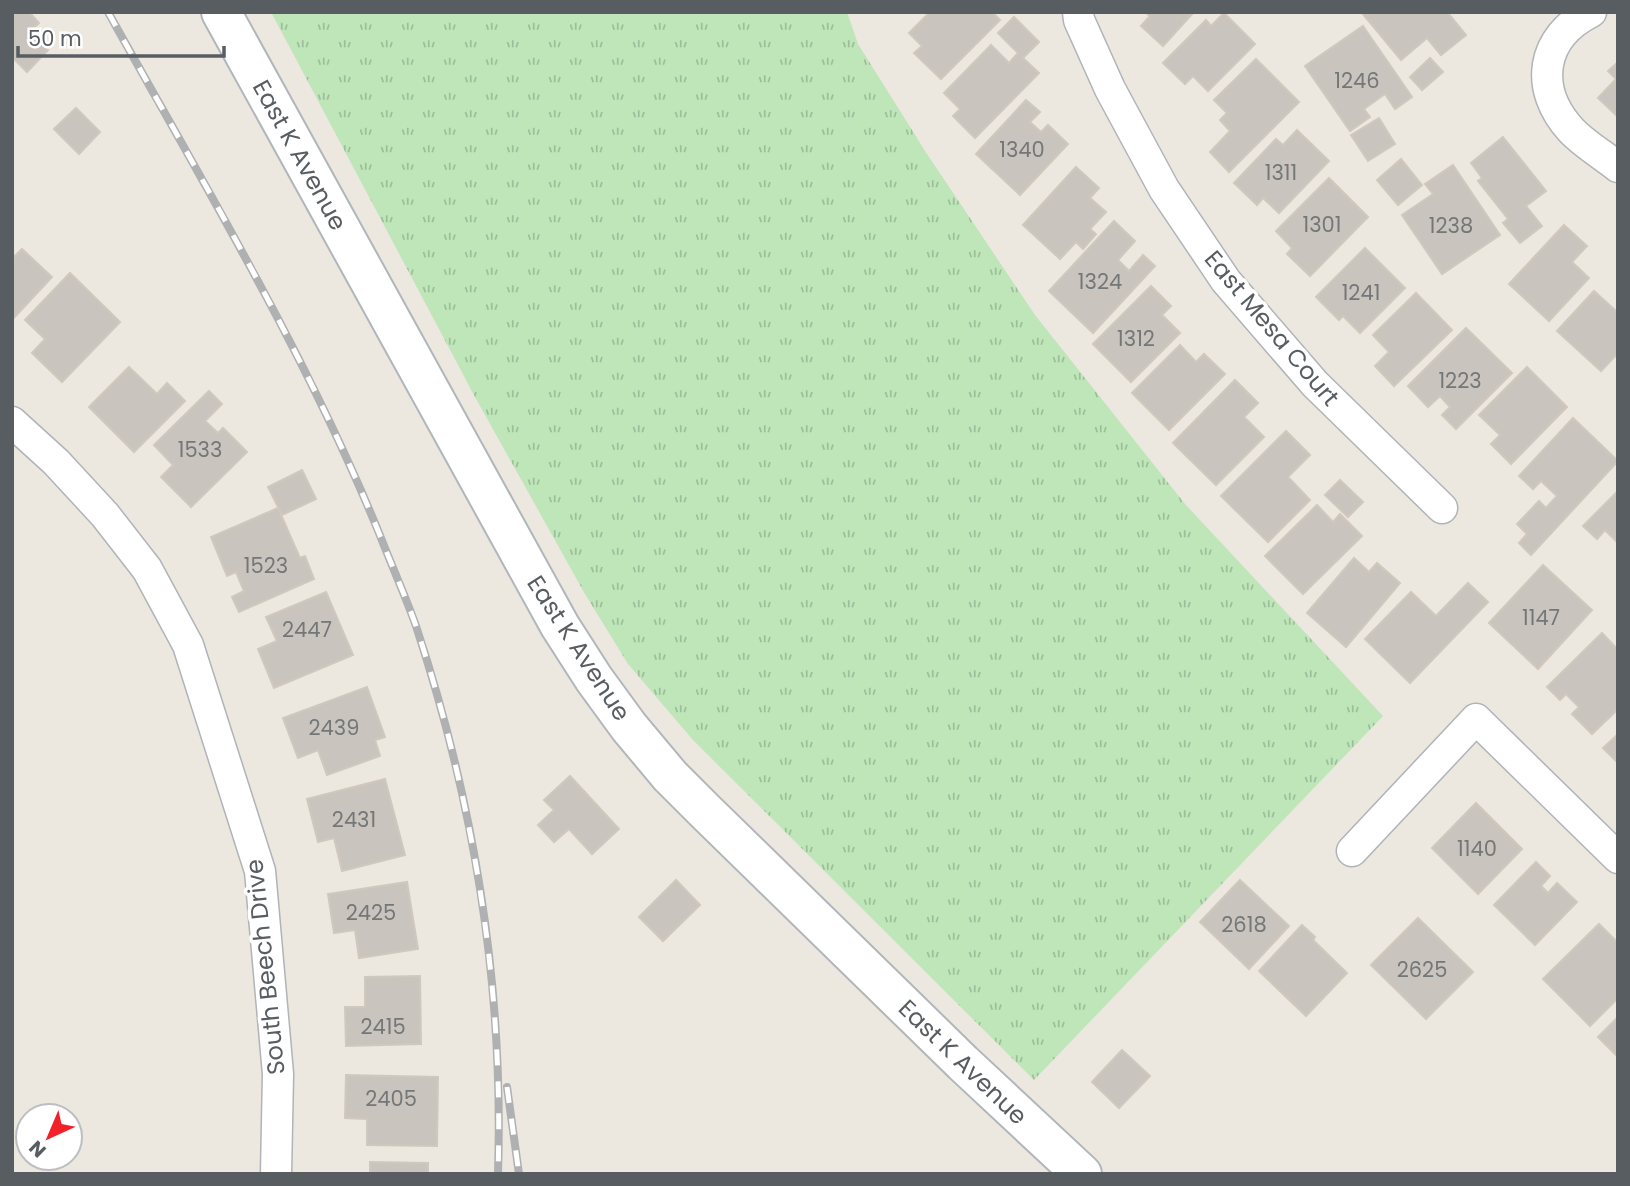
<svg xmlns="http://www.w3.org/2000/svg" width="1630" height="1186" viewBox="0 0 1630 1186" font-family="Poppins,sans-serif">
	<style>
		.grass { fill: url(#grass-tufts) }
		.building { fill: #cac4be; stroke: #d1c8bd; stroke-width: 2 }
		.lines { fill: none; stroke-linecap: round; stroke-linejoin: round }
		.street-casing { stroke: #b0b4b8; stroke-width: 33 }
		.secondary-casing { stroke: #b1b6bb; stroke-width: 42 }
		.street { stroke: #fff; stroke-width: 30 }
		.secondary { stroke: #fff; stroke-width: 38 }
		.rail-casing { stroke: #afb0b1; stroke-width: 8 }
		.rail { stroke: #fff; stroke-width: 5; stroke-dasharray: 16; stroke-linecap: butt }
		.labels { text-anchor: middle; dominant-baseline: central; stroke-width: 7; stroke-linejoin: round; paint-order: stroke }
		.number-label { font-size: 21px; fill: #747778 }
		.street-label { font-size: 24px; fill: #585d61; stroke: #fff }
	</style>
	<defs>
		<pattern id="grass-tufts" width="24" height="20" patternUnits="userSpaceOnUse" patternTransform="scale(1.75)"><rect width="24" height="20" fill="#bee6b9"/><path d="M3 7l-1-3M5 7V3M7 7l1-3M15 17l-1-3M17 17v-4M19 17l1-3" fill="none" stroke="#9dbe9a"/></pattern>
	</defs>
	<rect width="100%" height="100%" fill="#ece7df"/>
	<polygon class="grass" points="271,12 847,12 858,44 927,154 1035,315 1185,504 1383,716 1034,1080 693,740 628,664 585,594 475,397"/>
	<g class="building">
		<polygon points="12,12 29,12 39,23 30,32 48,50 27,72 12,57"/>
		<polygon points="930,12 992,12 1000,20 941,79 914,53 922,46 909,33"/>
		<polygon points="1145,12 1194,12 1163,46 1141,26 1150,16"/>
		<polygon points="1447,12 1466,35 1441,55 1427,38 1401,60 1362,13"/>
		<polygon points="1224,13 1255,44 1208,91 1193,76 1185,84 1163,63 1206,20 1211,26"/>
		<polygon points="1014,17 1039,42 1023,58 1039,73 975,138 953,116 960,109 944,93 991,45 1009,63 1018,53 998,33"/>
		<polygon points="1363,26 1412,97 1395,109 1385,94 1364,109 1370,117 1350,131 1305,66"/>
		<polygon points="1430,58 1443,72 1422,90 1410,77"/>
		<polygon points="1256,59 1299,102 1229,172 1210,152 1230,131 1220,120 1227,113 1214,100"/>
		<polygon points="1618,62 1618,117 1598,98 1616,79 1608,71"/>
		<polygon points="1026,100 1040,112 1030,122 1041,132 1048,125 1068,144 1020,195 976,154"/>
		<polygon points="76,108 100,132 79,154 54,129"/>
		<polygon points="1379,118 1395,144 1368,161 1351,135"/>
		<polygon points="1297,130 1329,161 1279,213 1263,198 1257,205 1234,183 1276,139 1283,145"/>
		<polygon points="1503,137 1546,191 1526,206 1542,226 1520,243 1503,223 1508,219 1478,181 1482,178 1471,163"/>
		<polygon points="1401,159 1422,185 1398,205 1377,180"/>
		<polygon points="1453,165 1500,235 1442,274 1402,215 1433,194 1425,184"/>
		<polygon points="1076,167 1099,188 1090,198 1106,212 1090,229 1096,234 1083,249 1076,242 1060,259 1023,225"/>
		<polygon points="1329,178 1368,217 1310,276 1287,254 1292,248 1276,231"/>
		<polygon points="1114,221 1135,241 1118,260 1129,271 1143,255 1155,266 1093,333 1049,291"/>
		<polygon points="1564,225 1587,246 1572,262 1589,278 1549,321 1509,284"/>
		<polygon points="1365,248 1405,288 1360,333 1343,316 1339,320 1316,297"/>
		<polygon points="22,249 52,277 12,320 12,254 15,256"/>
		<polygon points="70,273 120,322 62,382 32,353 45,339 25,320"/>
		<polygon points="1151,286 1171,306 1162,315 1180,333 1131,382 1093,344"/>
		<polygon points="1594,291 1616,311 1618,309 1618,353 1601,371 1557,331"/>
		<polygon points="1416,293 1452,330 1394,386 1375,366 1389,352 1373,335"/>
		<polygon points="1466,328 1512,373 1456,429 1442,415 1450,407 1440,396 1428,407 1408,386"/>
		<polygon points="1180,345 1196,362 1204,354 1225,374 1169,430 1132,393"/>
		<polygon points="129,367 157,394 167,383 185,401 134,452 89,407"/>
		<polygon points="1527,367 1567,407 1511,464 1491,444 1500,435 1479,415"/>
		<polygon points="1235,380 1258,403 1244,417 1264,437 1216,485 1173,443"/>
		<polygon points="209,391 222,404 205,421 218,433 223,428 247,452 191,507 161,477 173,465 154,445"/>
		<polygon points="1573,418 1618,461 1531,555 1519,543 1527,534 1517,524 1539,501 1546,508 1557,496 1541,481 1533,489 1519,476"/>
		<polygon points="1286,431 1310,455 1288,477 1310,500 1268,542 1221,496"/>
		<polygon points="302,470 316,499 282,515 268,487"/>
		<polygon points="1340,480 1363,502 1348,517 1325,495"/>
		<polygon points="1618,491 1618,543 1605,530 1597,539 1583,526"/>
		<polygon points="1317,505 1333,522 1340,514 1362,536 1303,594 1265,556"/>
		<polygon points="278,508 300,558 305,556 314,579 239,612 232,597 244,591 236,572 227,576 211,537"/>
		<polygon points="1354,558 1369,572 1377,563 1400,583 1346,647 1307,613"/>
		<polygon points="1543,565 1592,610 1538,669 1489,623"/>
		<polygon points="1468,583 1488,602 1410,683 1365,639 1411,592 1436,616"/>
		<polygon points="326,592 353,655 274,688 258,649 277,641 266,617"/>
		<polygon points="1602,633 1618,650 1618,709 1592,734 1572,714 1579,707 1566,694 1560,700 1547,687"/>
		<polygon points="367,687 385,737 375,740 380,756 327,775 318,750 298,758 283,718"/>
		<polygon points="1618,734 1618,763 1603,748"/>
		<polygon points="570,776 619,829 592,854 569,829 554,842 538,825 554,810 544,800"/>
		<polygon points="385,779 405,855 342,871 334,838 318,842 307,799"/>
		<polygon points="1476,803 1522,849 1478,894 1432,848"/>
		<polygon points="1536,862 1550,876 1541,886 1548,893 1557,883 1577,902 1535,945 1494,905"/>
		<polygon points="676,880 700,905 663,941 639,917"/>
		<polygon points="1240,880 1289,926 1249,969 1200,922"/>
		<polygon points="407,882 418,949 359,958 355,930 334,933 328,894"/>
		<polygon points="1418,918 1473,972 1426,1019 1371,965"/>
		<polygon points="1599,924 1618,943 1618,998 1590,1026 1543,979"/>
		<polygon points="1302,925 1315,937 1313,940 1347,973 1306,1016 1259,971"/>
		<polygon points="420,976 421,1044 346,1046 345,1007 365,1007 365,977"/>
		<polygon points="1618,1017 1618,1057 1598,1037"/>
		<polygon points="1122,1050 1150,1076 1119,1108 1092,1082"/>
		<polygon points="346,1075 438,1077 437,1146 367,1145 367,1119 345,1118"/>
		<polygon points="370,1162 428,1163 428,1174 370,1174"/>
	</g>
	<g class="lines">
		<g class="street-casing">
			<g id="street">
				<polyline points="1078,12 1079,20 1110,89 1164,189 1226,281 1315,384 1442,508"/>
				<path d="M 1591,12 C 1541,37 1533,88 1571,130 C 1584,144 1603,155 1618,167"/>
				<polyline points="12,422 56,462 105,515 147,569 188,645 260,871 278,1074 276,1174"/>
				<polyline points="1352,851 1476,719 1618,858"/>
			</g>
		</g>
		<g class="secondary-casing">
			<polyline id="secondary" points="221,12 560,626 594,679 629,727 670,776 705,811 963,1063 1082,1174"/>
		</g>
		<use href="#street" class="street"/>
		<use href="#secondary" class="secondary"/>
		<g class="rail-casing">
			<g id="rail">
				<path d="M 108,12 C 203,183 305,352 379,533 C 391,564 405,595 416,626 C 474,802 504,988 498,1174"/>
				<polyline points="507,1087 519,1174"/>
			</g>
		</g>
		<use href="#rail" class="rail"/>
	</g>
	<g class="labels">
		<g class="number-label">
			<text x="1357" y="80">1246</text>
			<text x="1022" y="149">1340</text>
			<text x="1281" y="172">1311</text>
			<text x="1322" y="224">1301</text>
			<text x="1451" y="225">1238</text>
			<text x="1100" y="281">1324</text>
			<text x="1361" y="292">1241</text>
			<text x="1136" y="338">1312</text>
			<text x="1460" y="380">1223</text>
			<text x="200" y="449">1533</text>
			<text x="266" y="565">1523</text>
			<text x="1541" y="617">1147</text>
			<text x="307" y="629">2447</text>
			<text x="334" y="727">2439</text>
			<text x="354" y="819">2431</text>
			<text x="1477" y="848">1140</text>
			<text x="371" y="912">2425</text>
			<text x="1244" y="924">2618</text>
			<text x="1422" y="969">2625</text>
			<text x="383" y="1026">2415</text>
			<text x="391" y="1098">2405</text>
		</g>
		<g class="street-label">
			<text transform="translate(300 155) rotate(61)">East K Avenue</text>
			<text transform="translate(1272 328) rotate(50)">East Mesa Court</text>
			<text transform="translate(579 648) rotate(57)">East K Avenue</text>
			<text transform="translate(265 967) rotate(-96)">South Beech Drive</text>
			<text transform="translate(963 1062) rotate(44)">East K Avenue</text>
		</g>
	</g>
	<rect width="1630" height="1186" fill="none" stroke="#585d61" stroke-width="28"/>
	<g transform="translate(49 1137) rotate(224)"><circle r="33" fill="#ffffff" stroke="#bcbec0" stroke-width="2"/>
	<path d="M0-5L12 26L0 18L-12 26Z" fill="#f12029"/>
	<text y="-10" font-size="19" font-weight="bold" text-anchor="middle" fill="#585d61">N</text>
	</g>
	<path d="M18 46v10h206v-10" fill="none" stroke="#585d61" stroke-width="3.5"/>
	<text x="28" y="46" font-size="21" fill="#585d61" stroke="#ffffff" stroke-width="5" paint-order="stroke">50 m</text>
</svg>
